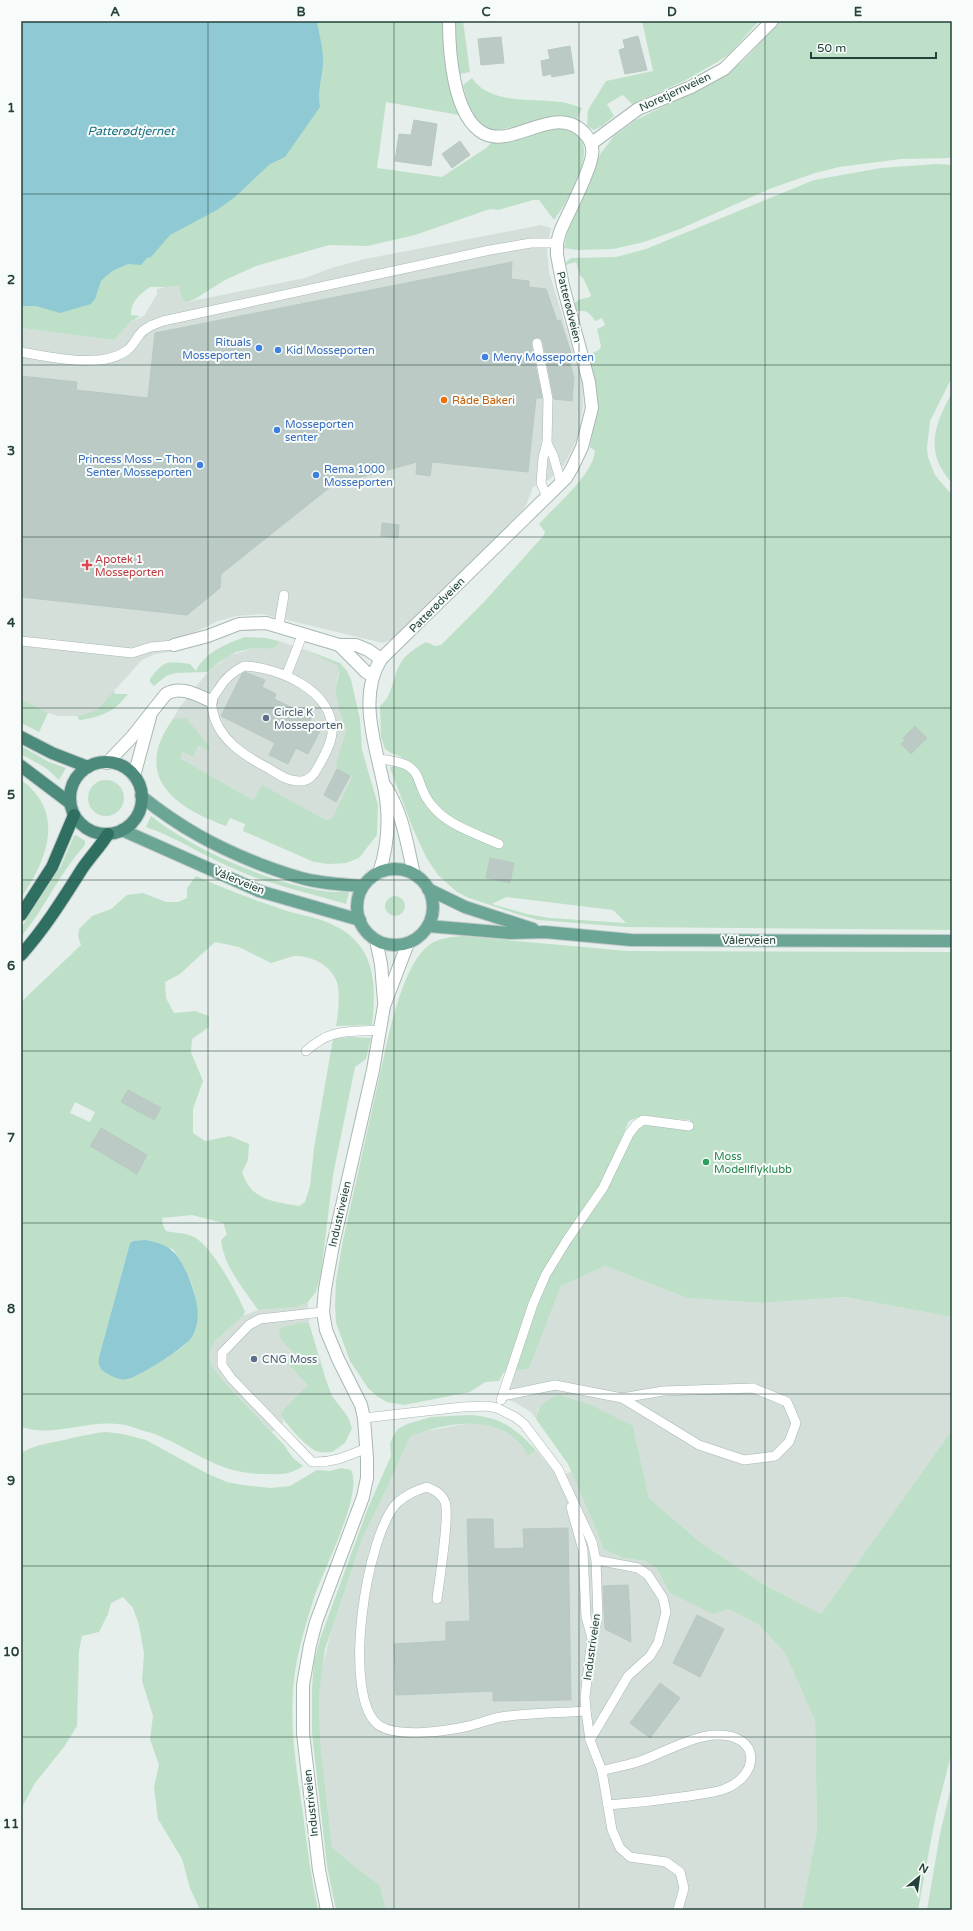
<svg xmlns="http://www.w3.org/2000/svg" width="973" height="1931" viewBox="0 0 973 1931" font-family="'Varela Round',sans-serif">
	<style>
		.built { fill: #d4dfda }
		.green { fill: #bfe0c8; fill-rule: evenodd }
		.water { fill: #8ec9d4 }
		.building { fill: #bbcac4; stroke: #b8c9c2 }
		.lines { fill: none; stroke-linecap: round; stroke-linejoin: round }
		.service-casing { stroke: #a8b8b2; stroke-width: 10 }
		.minor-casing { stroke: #a8b8b2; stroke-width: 14 }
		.primary-casing { stroke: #c2cac8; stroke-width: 14 }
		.trunk-casing { stroke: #c2cac8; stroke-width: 14 }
		.motorway-casing { stroke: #c2cac8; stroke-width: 14 }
		.service { stroke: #fff; stroke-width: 9 }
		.minor { stroke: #fff; stroke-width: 12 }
		.primary { stroke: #6aa596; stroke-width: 12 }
		.trunk { stroke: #4c8a7c; stroke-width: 12 }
		.motorway { stroke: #2f6f62; stroke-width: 12 }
		.grid { fill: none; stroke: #24423a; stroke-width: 1; stroke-opacity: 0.55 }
		.shop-dot { fill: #3f7fe0; stroke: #f7fbf9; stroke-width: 1.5 }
		.food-dot { fill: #e8710a; stroke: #f7fbf9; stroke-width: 1.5 }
		.health-dot { fill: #e0444e; stroke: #f7fbf9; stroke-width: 1.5 }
		.service-dot { fill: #5c6f8a; stroke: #f7fbf9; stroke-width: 1.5 }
		.leisure-dot { fill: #2e9e5b; stroke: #f7fbf9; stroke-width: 1.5 }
		.labels { text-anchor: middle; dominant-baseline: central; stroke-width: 4; stroke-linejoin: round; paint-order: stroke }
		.street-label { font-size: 11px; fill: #24423a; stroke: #f7fbf9 }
		.shop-label { font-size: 11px; fill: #366cbe; stroke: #f7fbf9; text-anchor: start }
		.food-label { font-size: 11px; fill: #c56008; stroke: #f7fbf9; text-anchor: start }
		.health-label { font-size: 11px; fill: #be3a42; stroke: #f7fbf9; text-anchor: start }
		.service-label { font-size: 11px; fill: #4e5e75; stroke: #f7fbf9; text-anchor: start }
		.leisure-label { font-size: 11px; fill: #27864d; stroke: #f7fbf9; text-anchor: start }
		.water-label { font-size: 12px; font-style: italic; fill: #1c6f80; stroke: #f7fbf9 }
		.neatline { fill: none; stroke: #24423a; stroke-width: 1.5 }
		.grid-label { font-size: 13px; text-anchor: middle; font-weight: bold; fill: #24423a }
	</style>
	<rect width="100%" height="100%" fill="#e6efeb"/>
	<g class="built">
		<polygon points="541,225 551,228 547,250 549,272 582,381 583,405 579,435 564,465 550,479 533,487 527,503 522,511 400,631 392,639 383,643 262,614 236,616 218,621 195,632 176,651 155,654 142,660 97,710 90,713 78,716 58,716 48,713 21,699 21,328 114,340 129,323 144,316 157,294 157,289 179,284 182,300 187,302 305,278 331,268 365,259"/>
		<polygon points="279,641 312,652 318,656 337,664 339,670 335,690 339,710 346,730 337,769 352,777 332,818 326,820 262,786 253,800 180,758 183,752 190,756 200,746 173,719 179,708 208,672 228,656 254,648 272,649 278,645"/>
		<polygon points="605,1266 687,1298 763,1303 845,1297 952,1317 952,1430 821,1614 763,1584 700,1542 649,1498 633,1426 538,1409 536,1419 532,1413 518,1404 505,1398 514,1371 529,1369 561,1286"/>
		<polygon points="308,1302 309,1323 302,1322 295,1354 286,1362 308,1385 283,1419 284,1421 272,1432 227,1385 211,1365 210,1352 215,1341 243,1316 258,1310 297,1307"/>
		<polygon points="465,1424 482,1424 496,1427 516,1438 528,1455 536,1450 559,1477 572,1471 596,1529 603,1549 623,1558 645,1561 656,1568 670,1593 728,1609 759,1625 785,1653 815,1721 817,1830 803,1904 803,1910 386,1910 380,1885 353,1865 332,1847 320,1739 319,1695 321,1674 331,1631 362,1538 387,1488 410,1437 421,1432"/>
	</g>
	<g class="green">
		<path d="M 294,21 L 443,21 L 444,53 L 448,74 L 459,115 L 386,102 L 377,168 L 442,177 L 486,148 L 492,142 C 512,137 544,125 564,128 C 608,135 568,202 554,220 L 539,200 L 533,200 L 498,210 L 490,209 L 415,235 L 367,246 L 329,245 L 256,266 L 225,280 L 195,299 L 187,302 L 182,300 L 179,285 L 165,287 L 150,287 C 139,295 131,301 131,315 L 140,316 L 129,323 L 114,340 L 21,328 L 21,221 L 128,264 L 136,264 Z"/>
		<path d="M 454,21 L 463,21 L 470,72 L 460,74 C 455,57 454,39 454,21 Z"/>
		<polygon points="642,21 759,21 730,53 719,61 684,81 632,104 623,95 607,104 614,116 602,126 594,130 587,126 588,110 606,81 653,71"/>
		<polygon points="781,21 952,21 952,158 901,159 839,167 815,173 772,188 680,229 644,242 613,249 577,250 564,248 570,219 601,153 614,136 636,120 722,77 743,61"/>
		<path d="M 472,78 C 490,105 533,98 561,102 C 568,103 576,106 582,108 L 577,119 L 563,116 L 497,130 C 472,128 469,106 463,85 Z"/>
		<path d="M 937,164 L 952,165 L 952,377 L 930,421 L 927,448 L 928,457 L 935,475 L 952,495 L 952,930 L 627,927 L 538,920 L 520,915 L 469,898 L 457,892 L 438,875 L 426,857 L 413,829 L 390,768 L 393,766 L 400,765 C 418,775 420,797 432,811 C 444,826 466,833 483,840 L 486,834 C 467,826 441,818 431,798 C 425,787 421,772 412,763 C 404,757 393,755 385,749 L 381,737 L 380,706 C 393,696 392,678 400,664 C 405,654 416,648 426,642 L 435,646 L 441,645 L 483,603 L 544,535 L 545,532 L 539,524 C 555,506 593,475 595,451 L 590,447 L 597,405 L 597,389 L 588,355 L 599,350 L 601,346 L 597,329 L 605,325 L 602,318 L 595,321 C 590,312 586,310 576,311 L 574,304 L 578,300 L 590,297 L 591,295 L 583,278 L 580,276 L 576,262 L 565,265 L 565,263 L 571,258 L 616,257 L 646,249 L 814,180 L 881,168 ZM 506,897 L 613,910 L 626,923 L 550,918 L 527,914 L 492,904 Z"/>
		<path d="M 952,393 L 952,483 C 924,453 934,425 952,393 Z"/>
		<path d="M 245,637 L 266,638 L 279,641 L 278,645 L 272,649 L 254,648 L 236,652 L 219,662 L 208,672 L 176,673 L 166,676 L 154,686 L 150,682 L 150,679 C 164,660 167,661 190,664 L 196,671 C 205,652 226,644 245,637 Z"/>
		<path d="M 312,652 L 340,663 L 347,671 L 351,680 L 360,719 L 362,750 L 378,805 L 377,835 L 359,858 L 346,863 L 329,864 L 314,862 L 243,831 L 245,824 L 230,818 L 226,826 C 173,807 132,776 173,719 L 186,718 L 210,747 L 208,751 L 200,746 L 198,747 L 193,757 L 183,752 L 180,758 L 253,800 L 262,785 L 326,820 L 332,818 L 352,777 L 337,769 L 336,765 L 346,730 L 339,710 L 335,690 L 339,674 L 337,665 L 318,656 Z"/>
		<path d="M 114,691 L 115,694 L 128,694 C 114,712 103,716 81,720 L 78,719 L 78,716 L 97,710 Z"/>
		<polygon points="21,699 48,713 39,732 21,723"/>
		<polygon points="21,746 49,762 66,768 59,780 46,768 21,754"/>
		<circle cx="106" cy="798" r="18"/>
		<path d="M 21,780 C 67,813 46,861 21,898 Z"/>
		<path d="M 151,816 C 194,850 270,883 324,891 C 333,893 341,891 349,892 L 346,904 C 311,893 274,886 239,871 C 207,858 178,838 146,827 Z"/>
		<path d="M 76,835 L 85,841 L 85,845 C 60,872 45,908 21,937 L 21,928 L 61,866 L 74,836 Z"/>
		<path d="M 196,876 C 225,889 254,900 284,910 C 299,915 316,917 331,924 C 375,943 377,983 372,1025 L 336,1026 C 338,1015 341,989 336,980 C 329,964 311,956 295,956 C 288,957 279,961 271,963 L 239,947 L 215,942 L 180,974 L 165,982 L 166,998 L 174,1013 L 195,1011 L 209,1016 L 209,1027 L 192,1039 L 191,1052 L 203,1081 L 193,1109 L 193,1133 L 205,1141 L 230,1136 L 249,1144 L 248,1160 L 242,1172 C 252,1201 272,1201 299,1206 L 305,1202 L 310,1186 L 314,1148 L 333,1039 L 350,1037 L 371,1038 L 366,1059 L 355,1067 L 333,1175 L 321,1273 L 316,1292 L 308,1302 L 297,1307 L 258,1310 C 243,1288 224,1267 221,1240 L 227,1234 L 223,1223 L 192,1215 L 162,1218 L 163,1225 L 166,1231 C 175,1233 187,1233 194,1237 C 211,1245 238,1294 245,1312 L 243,1316 L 215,1341 L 210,1352 L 211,1365 L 227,1385 L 284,1445 L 293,1458 L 303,1466 C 288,1476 280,1474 263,1474 C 219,1474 194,1450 155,1434 C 148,1432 140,1430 132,1427 C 95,1415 58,1439 21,1427 L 21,1002 L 81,945 L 78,936 L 79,929 L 92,916 L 111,909 L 127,895 L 143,893 L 166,902 L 178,902 L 187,898 L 187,888 ZM 75,1102 L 95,1112 L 90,1122 L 70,1113 ZM 122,1102 L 160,1108 L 153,1120 ZM 100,1129 L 147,1155 L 136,1173 L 90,1146 ZM 133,1241 L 173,1249 C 188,1271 202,1299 195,1326 C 194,1330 193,1335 191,1338 C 181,1352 143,1372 127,1380 L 99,1357 L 130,1243 Z"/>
		<circle cx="395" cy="906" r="10"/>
		<path d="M 462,936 L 627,951 L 952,952 L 952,1317 L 845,1297 L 763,1303 L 687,1298 L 605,1266 L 561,1286 L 529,1369 L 514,1371 L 532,1314 L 563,1240 L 507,1372 L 504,1372 L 499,1381 L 485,1382 L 470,1392 L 404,1405 L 387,1402 L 378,1397 L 368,1388 L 350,1361 L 336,1323 L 335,1305 L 336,1281 L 343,1240 L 389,1033 C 395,1009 409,956 432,943 C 441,938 452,937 462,936 ZM 639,1117 L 690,1120 L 692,1128 L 646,1124 L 638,1127 L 606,1174 L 629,1121 Z"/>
		<path d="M 302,1322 L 309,1323 L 326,1380 L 332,1396 L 348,1417 L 352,1428 L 345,1443 L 332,1452 C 326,1452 321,1453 316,1451 C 307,1447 284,1423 281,1414 L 284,1409 L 308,1385 L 286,1362 L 295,1354 C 287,1346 277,1340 280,1328 Z"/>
		<path d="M 559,1395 L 591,1405 L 633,1426 L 649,1498 L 700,1542 L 763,1584 L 821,1614 L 952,1430 L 952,1751 L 936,1814 L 918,1910 L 803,1910 L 803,1904 L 817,1830 L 815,1721 L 785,1653 L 759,1625 L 728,1609 L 713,1614 L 670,1593 L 656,1568 L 645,1561 L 623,1558 L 603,1549 L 596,1529 L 568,1464 L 536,1419 C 539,1404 546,1400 559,1395 Z"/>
		<path d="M 469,1415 C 501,1417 514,1427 536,1450 L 528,1456 C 507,1412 447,1421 410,1437 L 387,1488 L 362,1539 L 325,1649 L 319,1695 L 320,1739 L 332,1847 L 353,1865 L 380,1885 L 386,1910 L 336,1910 L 327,1866 L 312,1733 L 312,1688 L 314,1662 L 320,1639 L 368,1508 L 391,1456 L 390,1444 L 393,1436 L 398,1429 L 407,1424 L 431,1417 Z"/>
		<path d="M 106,1432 L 123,1434 L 146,1440 L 208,1474 L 227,1482 L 243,1485 L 271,1488 L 290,1486 L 317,1470 L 330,1471 L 341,1468 L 351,1470 C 364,1494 321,1574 313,1601 C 304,1630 295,1660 293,1690 C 290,1731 297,1773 303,1814 C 307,1846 311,1878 318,1910 L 200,1910 L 190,1888 L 182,1859 L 158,1819 L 154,1787 L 159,1765 L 150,1739 L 153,1716 L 142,1681 L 144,1653 L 139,1625 L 133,1608 L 123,1597 L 111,1603 L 108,1614 L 99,1632 L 82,1636 L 79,1651 L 77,1726 L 64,1747 L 35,1783 L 21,1809 L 21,1453 C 37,1443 54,1443 72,1438 C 83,1436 94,1433 106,1432 Z"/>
		<polygon points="952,1783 952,1910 927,1910 940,1834"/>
	</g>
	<g class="water">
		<path d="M 21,21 L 317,21 C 319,34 324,51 323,64 C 322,79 317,92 320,107 L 285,157 L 270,164 L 235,197 L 217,210 L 170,235 L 151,257 L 147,258 L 141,265 L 128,264 L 114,270 L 106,276 L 101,281 L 95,299 L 91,304 L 60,313 L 36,306 L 21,306 Z"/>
		<path d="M 146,1240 C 172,1245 179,1254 189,1278 C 196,1297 203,1317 192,1337 C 186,1347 140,1376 128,1379 C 122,1381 113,1377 108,1374 C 100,1370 98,1366 99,1357 L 130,1243 L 133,1241 Z"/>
	</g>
	<g class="building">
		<polygon points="638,36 647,70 625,74 619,50 625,48 623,40"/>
		<polygon points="501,37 504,63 481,65 478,39"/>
		<polygon points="570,46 574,73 552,77 551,74 543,76 541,61 550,59 548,50"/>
		<polygon points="414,120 437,124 431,166 395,161 399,134 411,135"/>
		<polygon points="460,141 470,155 452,168 442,154"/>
		<polygon points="512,262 511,279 529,281 529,287 546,289 557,321 560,320 571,353 567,354 574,377 572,401 554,399 543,342 539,337 533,339 531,344 542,398 536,398 528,472 432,462 430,476 416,474 417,462 328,486 329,488 221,574 220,588 187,615 21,597 21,376 77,382 76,390 148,398 155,333"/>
		<polygon points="382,523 399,525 398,538 381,536"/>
		<polygon points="245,672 265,680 262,687 276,694 274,699 312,717 310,721 322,727 308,754 296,748 288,764 269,755 275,743 221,716 242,674"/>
		<polygon points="915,726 927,738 911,754 901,744 905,740 903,738"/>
		<polygon points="337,769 350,776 336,802 324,795"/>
		<polygon points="490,858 514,863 510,883 486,878"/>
		<polygon points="128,1090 161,1108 154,1120 121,1102"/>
		<polygon points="101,1128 147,1155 137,1174 90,1146"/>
		<polygon points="467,1519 493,1519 494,1549 524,1548 523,1529 568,1528 571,1700 493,1701 493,1691 396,1695 394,1644 446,1641 446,1622 470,1621"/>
		<polygon points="628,1585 630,1616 631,1642 605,1629 604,1609 603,1586"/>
		<polygon points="697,1615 724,1629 700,1677 673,1663"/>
		<polygon points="660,1683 680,1698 650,1738 630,1723"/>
	</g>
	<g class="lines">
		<g class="service-casing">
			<g id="service">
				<polyline points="537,343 548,399 547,443 543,458 541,483 547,497"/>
				<path d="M 21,352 C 50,357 101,369 126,351 C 133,347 135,340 140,334 C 145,327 155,324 163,321 L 490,250 L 531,243 L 557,243"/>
				<polyline points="547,443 553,455 561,483"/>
				<polyline points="279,625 284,595"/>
				<polyline points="21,641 132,653 151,647 174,645"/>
				<path d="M 244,666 C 278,667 335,691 332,733 C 331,745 323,758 317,769 C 314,775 308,781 301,781 C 289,782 278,774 268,768 C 245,756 218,739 213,712 C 212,708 211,703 212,700 C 213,696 216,693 218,690 C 225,678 233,672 244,666 Z"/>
				<polyline points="287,674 303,633"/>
				<path d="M 377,759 C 433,763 408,783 437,811 C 453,827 479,835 499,844"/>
				<path d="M 306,1051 C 331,1028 348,1032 380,1030"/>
				<path d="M 323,1312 L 260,1319 L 249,1325 L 222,1353 L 222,1365 L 231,1378 L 312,1462 C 333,1463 348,1456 367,1448"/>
				<polyline points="503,1396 555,1385 622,1398 699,1445 744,1460 775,1456 789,1442 796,1423 787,1402 753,1388 663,1391 622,1398"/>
				<polyline points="501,1400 533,1304 546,1274 567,1240 603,1188 629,1134 636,1125 643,1120 689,1126"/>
				<polyline points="364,1418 462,1407 487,1406 497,1408 515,1417 524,1424 558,1469 592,1542 596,1560 598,1618 592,1638 585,1697 586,1711 590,1740 602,1771 612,1830 620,1848 630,1857 666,1862 680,1872 684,1888 678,1910"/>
				<polyline points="571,1507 583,1550 586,1617 592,1638"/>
				<path d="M 437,1599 C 439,1583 450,1514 445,1502 C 441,1493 436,1491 427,1487 C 417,1490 406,1495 398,1502 C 366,1532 340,1701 380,1726 C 400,1738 446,1731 469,1726 C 480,1723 490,1719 501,1717 C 529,1713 558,1713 586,1711"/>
				<polyline points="590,1740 628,1676 650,1656 658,1643 666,1612 663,1598 648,1575 638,1568 596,1560"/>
				<path d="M 602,1771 C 615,1767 630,1765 643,1760 C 664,1752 693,1736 715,1735 C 762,1733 761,1777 722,1790 C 712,1793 700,1794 689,1796 C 662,1800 635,1803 608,1805"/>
			</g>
		</g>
		<g class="minor-casing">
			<g id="minor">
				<polyline points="592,143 638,109 691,87 724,69 772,21"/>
				<polyline points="174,645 208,636 239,624 266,623 339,645 356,645 368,650 381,659"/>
				<polyline points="339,645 366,672 373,676"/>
				<path d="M 107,763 L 131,738 L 166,694 C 180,685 197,695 211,701"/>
				<polyline points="134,776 150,717"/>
				<path d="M 386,787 C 404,817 406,841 414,874"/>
				<path d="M 379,873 C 389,843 390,812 383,782 C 375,743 358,696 381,659 L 566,478 L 572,468 L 582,447 L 592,408 L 589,382 L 563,286 L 557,255 L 557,243 L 560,232 C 569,210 585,183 591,160 C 594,150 592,142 586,135 C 557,100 514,150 483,133 C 453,116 449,52 449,21"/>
				<polyline points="376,940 381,964 384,1001"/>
				<polyline points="327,1910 319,1870 303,1733 303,1685 310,1645 316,1622 363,1497 367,1478 367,1459 364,1418 361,1405 338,1359 326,1330 323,1312 325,1289 333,1245 373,1070 384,1006 408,943"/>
			</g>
		</g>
		<g class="primary-casing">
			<g id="primary">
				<path d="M 141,796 C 179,827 216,847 262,865 C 279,871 297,878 315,881 C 331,884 347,885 363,886"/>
				<polyline points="122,830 259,891 360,920"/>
				<circle cx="395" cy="907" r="38"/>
				<polyline points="428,889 465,907 533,929"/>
				<polyline points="428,926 510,933 545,932 631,940 952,941"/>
			</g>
		</g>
		<g class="trunk-casing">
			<g id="trunk">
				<polyline points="21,737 52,753 88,767"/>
				<circle cx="106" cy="798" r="36"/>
				<polyline points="21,766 70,803"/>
			</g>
		</g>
		<g class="motorway-casing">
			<g id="motorway">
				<polyline points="21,915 52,867 74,815"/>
				<path d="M 21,955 C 45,928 63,899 82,869 C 90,857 100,847 108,834"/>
			</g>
		</g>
		<use href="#service" class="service"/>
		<use href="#minor" class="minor"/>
		<use href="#primary" class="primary"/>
		<use href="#trunk" class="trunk"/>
		<use href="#motorway" class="motorway"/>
	</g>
	<path class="grid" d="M 208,21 L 208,1910M 394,21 L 394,1910M 579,21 L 579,1910M 765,21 L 765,1910M 21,194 L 952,194M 21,365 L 952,365M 21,537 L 952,537M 21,708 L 952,708M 21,880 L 952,880M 21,1051 L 952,1051M 21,1223 L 952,1223M 21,1394 L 952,1394M 21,1566 L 952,1566M 21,1737 L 952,1737"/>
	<g class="shop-dot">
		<circle cx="259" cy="348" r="4"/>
		<circle cx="278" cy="350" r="4"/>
		<circle cx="485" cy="357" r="4"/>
		<circle cx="277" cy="430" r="4"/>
		<circle cx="200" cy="465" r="4"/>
		<circle cx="316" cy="475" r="4"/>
	</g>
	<circle class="food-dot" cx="444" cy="400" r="4"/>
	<path class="health-dot" d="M85 559h4v4h4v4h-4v4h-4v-4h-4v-4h4z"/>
	<g class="service-dot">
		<circle cx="266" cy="718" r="4"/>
		<circle cx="254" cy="1359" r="4"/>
	</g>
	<circle class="leisure-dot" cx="706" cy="1162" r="4"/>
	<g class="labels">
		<g class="street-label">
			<text transform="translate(675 92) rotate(-25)">Noretjernveien</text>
			<text transform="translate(569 307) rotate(76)">Patterødveien</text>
			<text transform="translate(437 605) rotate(-45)">Patterødveien</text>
			<text transform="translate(239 881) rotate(22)">Vålerveien</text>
			<text x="749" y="940">Vålerveien</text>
			<text transform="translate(340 1214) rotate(-77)">Industriveien</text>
			<text transform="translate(592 1647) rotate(-82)">Industriveien</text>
			<text transform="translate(311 1803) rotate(-96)">Industriveien</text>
		</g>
		<g class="shop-label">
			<text x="251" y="342" text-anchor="end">Rituals<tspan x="251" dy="13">Mosseporten</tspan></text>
			<text x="286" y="350">Kid Mosseporten</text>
			<text x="493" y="357">Meny Mosseporten</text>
			<text x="285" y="424">Mosseporten<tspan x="285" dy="13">senter</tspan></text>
			<text x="192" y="459" text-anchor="end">Princess Moss – Thon<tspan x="192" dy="13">Senter Mosseporten</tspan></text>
			<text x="324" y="469">Rema 1000<tspan x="324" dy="13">Mosseporten</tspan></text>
		</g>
		<g class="food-label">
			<text x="452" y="400">Råde Bakeri</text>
		</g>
		<g class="health-label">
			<text x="95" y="559">Apotek 1<tspan x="95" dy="13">Mosseporten</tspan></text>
		</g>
		<g class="service-label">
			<text x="274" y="712">Circle K<tspan x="274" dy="13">Mosseporten</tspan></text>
			<text x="262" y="1359">CNG Moss</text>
		</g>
		<g class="leisure-label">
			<text x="714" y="1156">Moss<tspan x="714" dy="13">Modellflyklubb</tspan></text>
		</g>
		<g class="water-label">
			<text x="131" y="131">Patterødtjernet</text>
		</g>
	</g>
	<rect width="973" height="1931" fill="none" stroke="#f7fbf9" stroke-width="44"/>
	<g transform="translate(919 1877) rotate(29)" stroke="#f7fbf9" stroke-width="3" paint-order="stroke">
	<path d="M0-3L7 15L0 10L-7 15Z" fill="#24423a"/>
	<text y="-6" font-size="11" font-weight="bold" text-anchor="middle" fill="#24423a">N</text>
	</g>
	<path d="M811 52v6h125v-6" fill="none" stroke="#24423a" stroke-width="2"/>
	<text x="817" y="52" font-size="12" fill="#24423a" stroke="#f7fbf9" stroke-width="3" paint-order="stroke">50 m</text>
	<rect x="22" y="22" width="929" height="1887" class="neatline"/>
	<g class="grid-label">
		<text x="115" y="16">A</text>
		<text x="301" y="16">B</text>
		<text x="486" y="16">C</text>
		<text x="672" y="16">D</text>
		<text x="858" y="16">E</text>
		<text x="11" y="112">1</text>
		<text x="11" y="284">2</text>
		<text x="11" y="455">3</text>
		<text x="11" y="627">4</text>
		<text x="11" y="799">5</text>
		<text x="11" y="970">6</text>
		<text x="11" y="1142">7</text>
		<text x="11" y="1313">8</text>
		<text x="11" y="1485">9</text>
		<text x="11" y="1656">10</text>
		<text x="11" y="1828">11</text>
	</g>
</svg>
